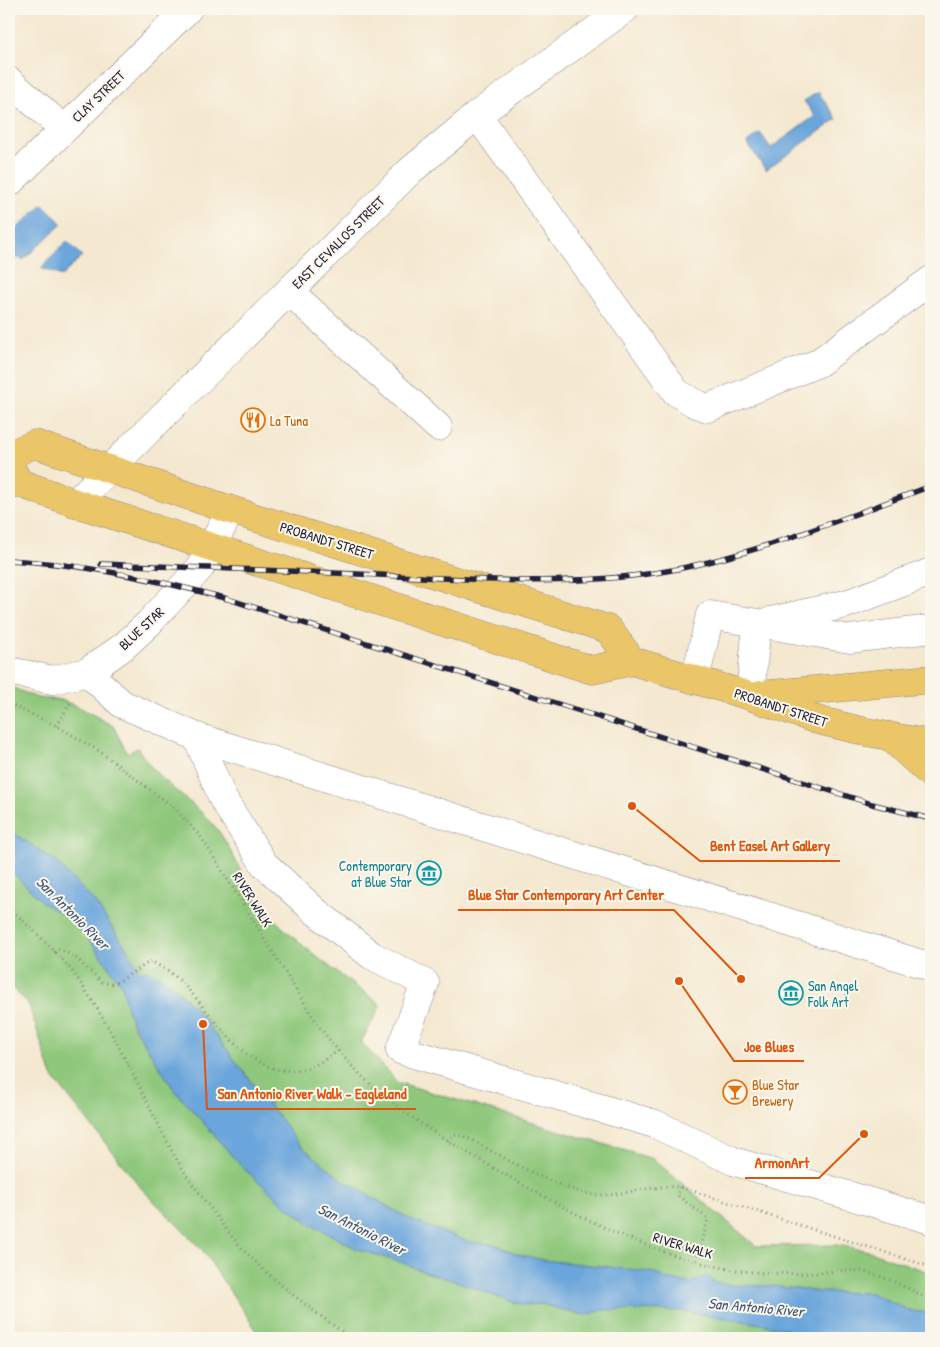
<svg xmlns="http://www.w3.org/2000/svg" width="940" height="1347" viewBox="0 0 940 1347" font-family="'Patrick Hand',sans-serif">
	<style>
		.green { fill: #8fc87c; stroke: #58755c }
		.water { fill: #6aa5db; stroke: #46648b }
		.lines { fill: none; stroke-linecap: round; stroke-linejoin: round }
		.minor-casing { stroke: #8b8586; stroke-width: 29 }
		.major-casing { stroke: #8b8586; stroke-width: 29 }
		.path { stroke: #8b8586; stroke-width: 3; stroke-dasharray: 1 4; stroke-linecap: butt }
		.minor { stroke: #fff; stroke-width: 28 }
		.major { stroke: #ebc669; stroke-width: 28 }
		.rail-casing { stroke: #22223b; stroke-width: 5.5 }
		.rail { stroke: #fbf7ec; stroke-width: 4; stroke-dasharray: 11; stroke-linecap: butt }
		.labels { text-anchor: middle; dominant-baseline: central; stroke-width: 4; stroke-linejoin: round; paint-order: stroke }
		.street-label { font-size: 14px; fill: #22223b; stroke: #fbf7ec }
		.food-label { font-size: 14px; fill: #c56008; stroke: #fbf7ec; text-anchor: start }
		.culture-label { font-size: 14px; fill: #0d838f; stroke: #fbf7ec; text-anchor: end }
		.water-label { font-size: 15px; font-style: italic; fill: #3f567b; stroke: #fbf7ec }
		.leader { fill: none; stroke: #de560e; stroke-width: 2 }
		.callout-dot { fill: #de560e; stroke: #fbf7ec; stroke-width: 2 }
		.callout-label { font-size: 15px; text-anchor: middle; font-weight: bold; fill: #de560e; stroke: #fbf7ec; stroke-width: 4; stroke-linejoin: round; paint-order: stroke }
	</style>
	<rect width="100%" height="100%" fill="#fbf7ec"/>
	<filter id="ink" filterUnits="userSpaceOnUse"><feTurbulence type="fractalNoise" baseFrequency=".02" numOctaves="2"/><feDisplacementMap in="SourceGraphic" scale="10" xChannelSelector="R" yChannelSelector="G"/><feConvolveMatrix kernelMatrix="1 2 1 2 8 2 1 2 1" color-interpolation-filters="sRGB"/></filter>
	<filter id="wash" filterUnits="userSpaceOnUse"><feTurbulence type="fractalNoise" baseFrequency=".0096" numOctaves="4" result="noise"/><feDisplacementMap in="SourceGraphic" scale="20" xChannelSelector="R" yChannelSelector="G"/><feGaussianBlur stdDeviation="1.12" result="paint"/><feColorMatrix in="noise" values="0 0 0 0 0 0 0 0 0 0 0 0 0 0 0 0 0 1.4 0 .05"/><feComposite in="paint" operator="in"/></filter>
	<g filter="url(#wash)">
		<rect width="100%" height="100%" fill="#f4e8d0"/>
		<path class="green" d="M 9,686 L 37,698 L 61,700 L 81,708 L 113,726 L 127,753 L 138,748 C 154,779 189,798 212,823 C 234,847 242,884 264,908 C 295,944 343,976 381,1005 L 361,1042 L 397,1082 L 653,1159 L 756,1246 L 837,1245 L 869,1251 L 931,1273 L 931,1338 L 265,1338 L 259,1334 L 203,1251 L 142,1189 L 52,1076 L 28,1003 L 9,985 Z"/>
		<g class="water">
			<polygon points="818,92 837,119 766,170 747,143 760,133 771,148 815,116 804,101"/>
			<polygon points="43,204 62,224 23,260 9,254 9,236"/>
			<polygon points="67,241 82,256 62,276 41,268"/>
			<polygon points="9,830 55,861 94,901 132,956 139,972 149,970 172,985 195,1008 300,1145 343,1180 411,1220 469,1242 494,1244 517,1254 543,1260 636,1270 655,1273 666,1279 690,1283 707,1276 715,1282 729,1285 774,1286 821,1292 871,1293 911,1311 931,1313 931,1338 817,1338 778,1327 683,1311 604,1310 586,1315 573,1313 542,1304 524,1305 509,1301 458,1282 427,1273 403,1263 357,1249 309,1223 287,1207 242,1167 173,1088 134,1027 127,1009 122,985 87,937 62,914 44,904 9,869"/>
		</g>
	</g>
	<g filter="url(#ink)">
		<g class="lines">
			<g class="minor-casing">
				<g id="minor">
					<polyline points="9,81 64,129"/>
					<polyline points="477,115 676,392 694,403 708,408 818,363 931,280"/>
					<polyline points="9,183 188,9"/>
					<polyline points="289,291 438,427"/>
					<polyline points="75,503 410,171 477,115 625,9"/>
					<polyline points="771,621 846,604 931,572"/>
					<polyline points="9,671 53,680 87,672 123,647 148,624 200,568 231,510"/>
					<polyline points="87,672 122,704 197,737 931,967"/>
					<polyline points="695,680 710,615 850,639 931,629"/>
					<polyline points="750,696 757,624"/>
					<polyline points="197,737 223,799 264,864 315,911 371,955 425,983 400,1050 655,1124 733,1161 931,1220"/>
				</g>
			</g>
			<g class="major-casing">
				<g id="major">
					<polyline points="9,455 35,444 231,510 608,629 632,661"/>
					<polyline points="9,464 19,483 75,503 592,670 632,661 750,696 817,720 867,732 931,744"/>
					<polyline points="761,695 931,679"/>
					<polyline points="889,736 931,774"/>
				</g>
			</g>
			<g class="path">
				<path d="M 9,704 L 57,726 L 99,751 L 177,810 L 203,840 L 318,1025 C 334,1046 350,1066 370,1084 C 407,1117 449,1142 492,1167 C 566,1210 645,1254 730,1269 C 759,1274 787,1274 816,1273 C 830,1272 845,1269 858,1271 C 884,1274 908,1289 931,1300"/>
				<polyline points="57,726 70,703"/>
				<path d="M 9,907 C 31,929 56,950 75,975 C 114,1030 141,1092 172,1151 C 185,1175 203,1198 219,1220 C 253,1268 304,1304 351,1338"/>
				<path d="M 54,952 L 59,949 L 74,956 L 102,982 L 110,984 L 118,982 L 151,961 C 157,965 165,968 171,973 C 211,1004 244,1086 308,1068 C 318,1065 328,1057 338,1051"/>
				<path d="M 448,1141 L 454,1134 L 464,1136 C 498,1154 560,1192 597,1195 C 625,1196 652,1184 680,1187 L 931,1267"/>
				<polyline points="680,1187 677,1195 708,1219 696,1263"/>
			</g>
			<use href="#minor" class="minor"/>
			<use href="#major" class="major"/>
			<g class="rail-casing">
				<g id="rail">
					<path d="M 9,560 C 84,564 155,579 228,599 L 872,804 L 931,819"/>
					<path d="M 101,564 C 200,568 299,571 398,576 C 485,580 574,586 661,572 C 754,556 843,518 931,486"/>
				</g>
			</g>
			<use href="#rail" class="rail"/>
		</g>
	</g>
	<defs>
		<g id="restaurant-ring" transform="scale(1.25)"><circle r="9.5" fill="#fbf7ec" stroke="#e8710a" stroke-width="1.5"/><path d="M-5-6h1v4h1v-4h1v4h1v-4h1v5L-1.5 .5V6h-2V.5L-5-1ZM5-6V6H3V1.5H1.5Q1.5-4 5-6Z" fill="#e8710a"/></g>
		<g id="museum-ring" transform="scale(1.25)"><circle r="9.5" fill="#fbf7ec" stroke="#0f9aa8" stroke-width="1.5"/><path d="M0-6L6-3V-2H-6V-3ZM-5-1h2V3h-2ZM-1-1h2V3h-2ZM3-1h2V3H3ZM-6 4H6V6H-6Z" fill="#0f9aa8"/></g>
		<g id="bar-ring" transform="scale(1.25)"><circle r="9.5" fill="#fbf7ec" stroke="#e8710a" stroke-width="1.5"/><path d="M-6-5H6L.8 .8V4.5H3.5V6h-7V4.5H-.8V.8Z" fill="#e8710a"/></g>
	</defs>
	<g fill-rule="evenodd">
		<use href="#restaurant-ring" x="253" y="420"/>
		<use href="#museum-ring" x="429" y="873"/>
		<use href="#museum-ring" x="791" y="993"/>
		<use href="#bar-ring" x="735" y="1092"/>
	</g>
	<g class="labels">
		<g class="street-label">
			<text transform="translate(98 96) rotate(-44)">CLAY STREET</text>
			<text transform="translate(338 242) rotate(-45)">EAST CEVALLOS STREET</text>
			<text transform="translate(327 540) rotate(17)">PROBANDT STREET</text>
			<text transform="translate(141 628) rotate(-43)">BLUE STAR</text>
			<text transform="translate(781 707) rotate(18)">PROBANDT STREET</text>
			<text transform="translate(253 899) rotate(58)">RIVER WALK</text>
			<text transform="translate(683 1245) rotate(17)">RIVER WALK</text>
		</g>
		<g class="food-label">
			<text x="270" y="420">La Tuna</text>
			<text x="752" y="1084">Blue Star<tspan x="752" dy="16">Brewery</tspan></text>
		</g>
		<g class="culture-label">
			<text x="412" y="865">Contemporary<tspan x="412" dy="16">at Blue Star</tspan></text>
			<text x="808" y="985" text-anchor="start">San Angel<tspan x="808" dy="16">Folk Art</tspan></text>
		</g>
		<g class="water-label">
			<text transform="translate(73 913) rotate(45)">San Antonio River</text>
			<text transform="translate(362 1229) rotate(27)">San Antonio River</text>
			<text transform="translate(756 1307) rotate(5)">San Antonio River</text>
		</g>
	</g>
	<path class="leader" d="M632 806L700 861H840M741 979L674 910H458M679 981L734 1061H804M203 1024L207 1109H416M864 1134L819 1178H745"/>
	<g class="callout-dot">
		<circle cx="632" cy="806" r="5"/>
		<circle cx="741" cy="979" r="5"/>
		<circle cx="679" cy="981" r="5"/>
		<circle cx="203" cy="1024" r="5"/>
		<circle cx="864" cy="1134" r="5"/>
	</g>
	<g class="callout-label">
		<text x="770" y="851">Bent Easel Art Gallery</text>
		<text x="566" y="900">Blue Star Contemporary Art Center</text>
		<text x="769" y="1052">Joe Blues</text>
		<text x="312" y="1099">San Antonio River Walk - Eagleland</text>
		<text x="782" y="1168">ArmonArt</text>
	</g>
	<rect width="940" height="1347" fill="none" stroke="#fbf7ec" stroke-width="30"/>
</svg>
